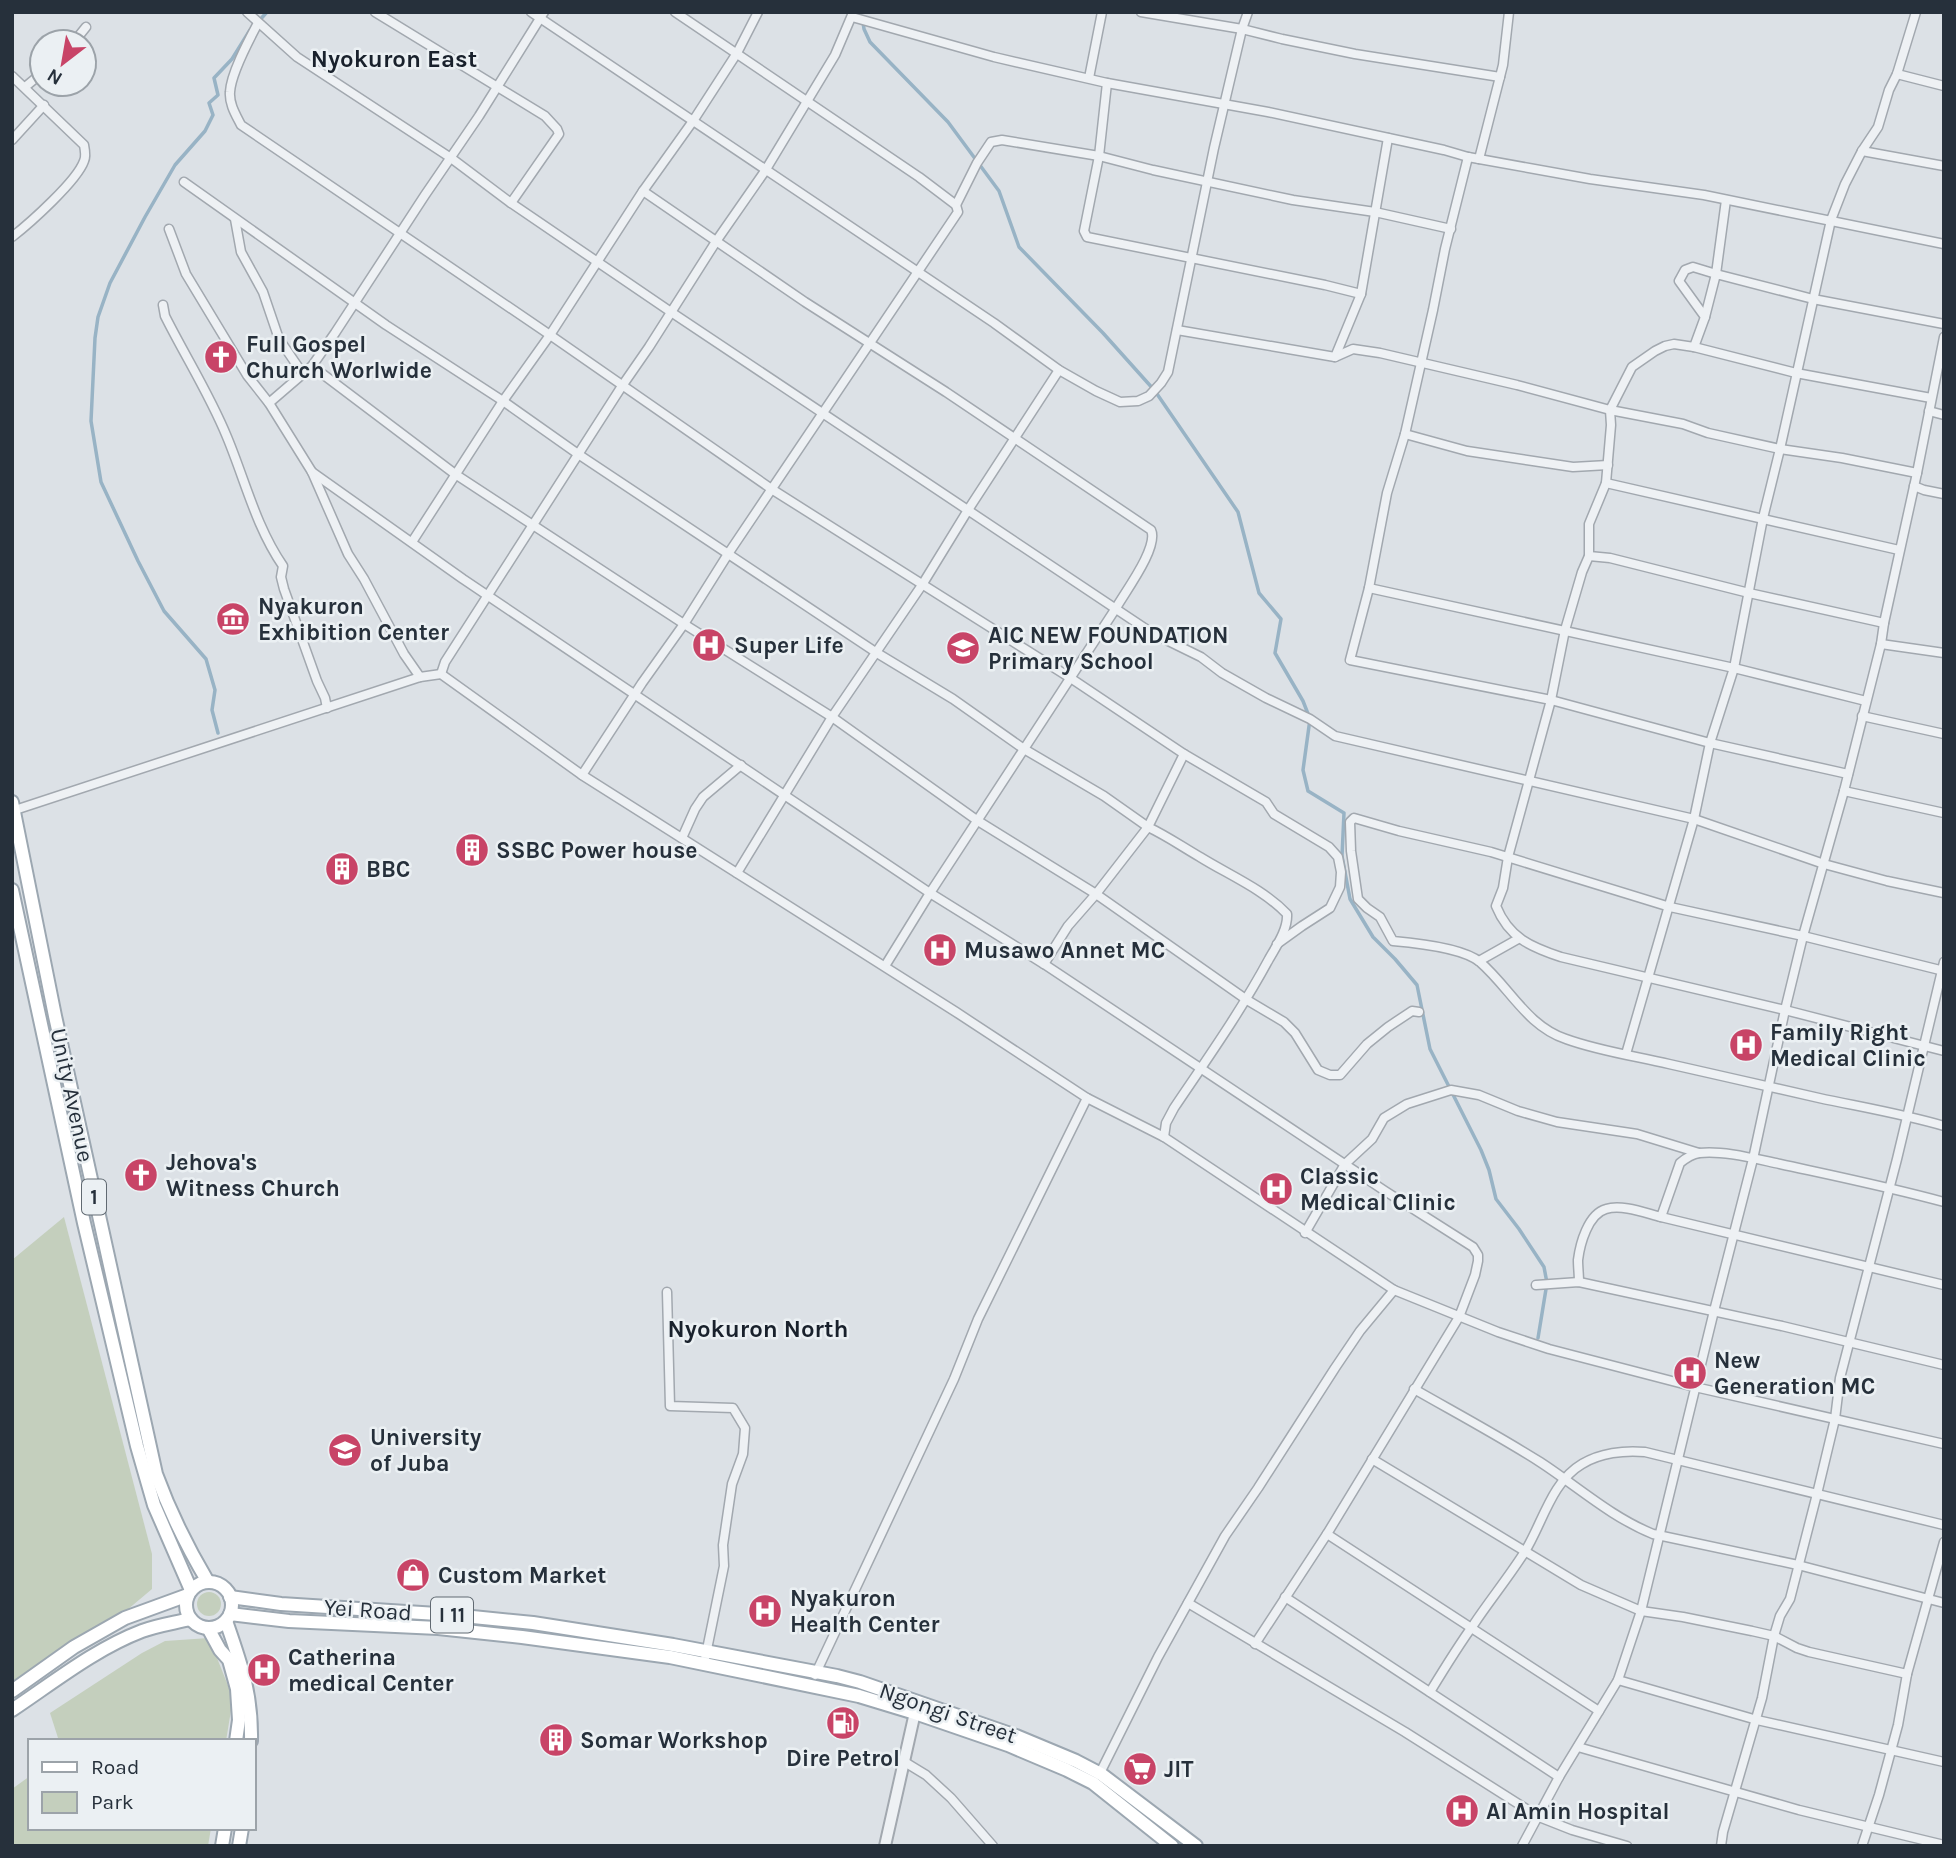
<svg xmlns="http://www.w3.org/2000/svg" width="1956" height="1858" viewBox="0 0 1956 1858" font-family="Karla,sans-serif">
	<style>
		.green { fill: #c4cfbd }
		.lines { fill: none; stroke-linecap: round; stroke-linejoin: round }
		.stream { stroke: #98b3c5; stroke-width: 3.5 }
		.minor-casing { stroke: #a2a8af; stroke-width: 11 }
		.tertiary-casing { stroke: #a2a8af; stroke-width: 14 }
		.primary-casing { stroke: #9ca7b1; stroke-width: 16 }
		.minor { stroke: #eef1f4; stroke-width: 8 }
		.tertiary { stroke: #eef1f4; stroke-width: 10 }
		.primary { stroke: #fff; stroke-width: 12 }
		.labels { text-anchor: middle; dominant-baseline: central; stroke-width: 5; stroke-linejoin: round; paint-order: stroke }
		.shield { fill: #ebf0f3; stroke: #616a72; stroke-width: 2 }
		.shield-label { font-size: 21px; font-weight: bold; fill: #26303b }
		.poi-label { font-size: 23px; font-weight: bold; fill: #26303b; stroke: #ebf0f3; text-anchor: start }
		.street-label { font-size: 23px; fill: #26303b; stroke: #ebf0f3 }
		.neighbourhood-label { font-size: 24px; font-weight: bold; fill: #19212c; stroke: #ebf0f3 }
	</style>
	<rect width="100%" height="100%" fill="#dce1e6"/>
	<g class="green">
		<polygon points="64,1217 152,1554 152,1589 127,1610 12,1687 12,1260"/>
		<circle cx="209" cy="1604" r="12"/>
		<polygon points="209,1638 233,1698 226,1741 59,1741 50,1713 142,1653 165,1641"/>
		<polygon points="30,1776 30,1828 211,1828 208,1846 12,1846 12,1789"/>
	</g>
	<g class="lines">
		<g class="stream">
			<polyline points="258,22 267,12"/>
			<polyline points="863,22 864,29 870,42 948,122 999,191 1019,247 1103,333 1155,391 1238,512 1259,593 1281,619 1275,653 1303,701 1310,719 1303,770 1308,791 1344,813 1342,856 1350,899 1373,937 1395,959 1417,985 1430,1049 1481,1150 1489,1170 1496,1199 1519,1229 1544,1267 1547,1283 1538,1338"/>
			<polyline points="218,733 212,710 215,690 206,659 164,611 138,561 101,482 91,421 95,338 98,317 110,283 145,217 175,165 205,131 213,115 209,103 218,95 214,78 232,59 250,30"/>
		</g>
		<g class="minor-casing">
			<g id="minor">
				<polyline points="247,12 297,57 451,158 511,203 671,312 1152,633 1201,657 1222,673 1266,698 1310,719 1335,736 1694,819 1824,864 1887,881 1944,893"/>
				<polyline points="375,12 545,116 557,129 559,134 511,203"/>
				<polyline points="531,12 994,323 1059,370 1096,391 1120,402 1138,401 1149,396 1161,383 1168,372 1214,148 1242,29 1248,12"/>
				<polyline points="1141,12 1242,29 1282,39 1355,54 1500,77"/>
				<polyline points="852,17 994,57 1107,83 1268,112 1444,150 1468,157 1590,179 1704,195 1944,244"/>
				<path d="M 258,23 C 249,40 231,73 230,92 C 229,104 236,115 241,125 L 550,335 L 773,490 L 1069,677 L 1184,754 L 1266,802 L 1274,814 L 1329,847 L 1338,857 L 1341,872 L 1340,887 L 1330,908 L 1302,926 L 1277,944"/>
				<polyline points="74,42 86,27"/>
				<polyline points="1897,74 1944,86"/>
				<path d="M 12,76 L 84,145 C 85,150 86,157 84,161 C 77,181 30,223 12,237"/>
				<polyline points="1089,78 1102,12"/>
				<polyline points="1107,83 1099,156 1084,231 1087,237 1325,285 1361,294"/>
				<polyline points="25,87 42,73"/>
				<polyline points="12,140 44,105"/>
				<polyline points="1862,151 1944,166"/>
				<polyline points="1468,157 1445,249 1433,310 1405,434 1387,493 1369,588 1350,660 1551,700 1710,743 1848,774"/>
				<polyline points="1479,159 1503,65 1509,12"/>
				<polyline points="184,182 386,325 503,401 578,454 877,653 953,699 1024,749 1104,796 1148,827 1184,754"/>
				<path d="M 643,191 L 805,302 L 946,392 L 1151,530 C 1159,547 1125,592 1116,608 L 930,893 L 885,966"/>
				<polyline points="956,205 977,163 991,142 1002,140 1099,156 1153,170 1293,200 1375,212 1451,229"/>
				<polyline points="235,219 241,252 263,292 279,339 303,374"/>
				<polyline points="169,229 186,274 247,375 269,403 312,472 348,554 364,579 404,654 420,677"/>
				<path d="M 163,305 L 165,316 C 185,356 210,395 227,437 C 245,480 256,527 283,566 L 281,577 L 284,589 L 317,681 L 325,698 L 327,708"/>
				<polyline points="1705,317 1716,274 1813,299 1944,324"/>
				<polyline points="1177,330 1335,357 1353,349 1380,353 1517,385 1610,410 1683,424 1708,433 1780,449 1842,458 1917,473"/>
				<polyline points="1694,347 1705,317 1679,281 1685,270 1693,267 1716,274 1726,200"/>
				<polyline points="1335,357 1361,294 1388,138"/>
				<polyline points="312,366 455,474 684,624 832,717 978,821 1096,894 1247,1000 1284,1022 1295,1033 1318,1070 1330,1075 1340,1075 1367,1044 1388,1027 1412,1011 1419,1012"/>
				<path d="M 1931,398 L 1796,373 L 1694,347 L 1674,344 L 1665,346 L 1655,351 L 1632,367 L 1610,410 L 1611,425 L 1606,483 L 1589,524 L 1589,556 L 1582,572 L 1565,630 L 1551,700 L 1508,857 L 1503,888 L 1496,906 C 1509,938 1531,947 1561,957 L 1785,1010 L 1944,1051"/>
				<polyline points="269,403 312,366 335,333 425,195 479,116 544,12"/>
				<polyline points="1929,411 1944,415"/>
				<polyline points="1405,434 1467,451 1573,467 1608,465"/>
				<polyline points="312,472 463,579 930,893 1044,964 1385,1191 1473,1247 1478,1255 1478,1261 1475,1275 1459,1317 1327,1534 1255,1644"/>
				<polyline points="1606,483 1899,550"/>
				<polyline points="1914,486 1924,490 1944,494"/>
				<polyline points="412,542 503,401 550,335 643,191 693,121 737,53 758,12"/>
				<polyline points="1589,556 1610,558 1749,593 1884,623"/>
				<polyline points="1369,588 1734,668 1866,701"/>
				<polyline points="1881,644 1944,653"/>
				<polyline points="441,674 445,662 622,386 649,347 717,240 765,171 835,55 852,15"/>
				<polyline points="1862,716 1944,734"/>
				<polyline points="582,775 642,683 684,624 728,554 958,212 956,205 919,177 675,12"/>
				<polyline points="1844,791 1944,813"/>
				<polyline points="12,811 420,677 441,674 582,775 956,1012 1087,1098 1164,1137 1394,1290 1498,1332 1549,1349 1695,1387 1944,1444"/>
				<polyline points="682,838 695,809 703,797 741,765"/>
				<polyline points="737,873 832,717 922,585 968,510 1059,370"/>
				<polyline points="1479,961 1518,939"/>
				<path d="M 1044,964 L 1068,926 L 1096,894 L 1148,827 C 1167,836 1181,846 1200,857 C 1229,875 1263,889 1287,914 C 1288,929 1277,945 1269,959 C 1241,1011 1207,1059 1174,1108 L 1166,1123 L 1164,1137"/>
				<path d="M 1944,971 L 1803,936 L 1670,907 L 1491,852 L 1399,831 L 1354,818 L 1350,822 L 1351,851 L 1358,899 L 1367,908 L 1380,917 L 1393,941 C 1416,943 1463,948 1480,962 C 1510,988 1527,1026 1566,1039 C 1599,1051 1635,1056 1669,1064 C 1719,1075 1769,1087 1819,1098 C 1861,1107 1903,1114 1944,1126"/>
				<polyline points="1626,1054 1694,819 1710,743 1734,668 1763,518 1780,449 1831,220 1845,184 1862,151 1878,127 1889,90 1897,74 1916,12"/>
				<path d="M 1661,1217 L 1680,1163 C 1686,1158 1692,1154 1699,1153 C 1723,1150 1756,1159 1780,1164 C 1835,1176 1889,1187 1944,1202"/>
				<polyline points="1305,1233 1345,1164 1372,1139 1384,1118 1407,1104 1451,1090 1479,1095 1518,1111 1557,1122 1637,1134 1699,1153"/>
				<path d="M 1579,1282 C 1579,1275 1578,1267 1578,1260 C 1580,1244 1588,1214 1606,1209 C 1622,1204 1645,1213 1661,1217 L 1944,1285"/>
				<polyline points="1536,1285 1579,1282 1782,1326 1944,1365"/>
				<polyline points="667,1292 670,1406 733,1408 745,1428 743,1454 732,1484 723,1545 724,1566 704,1664"/>
				<path d="M 1414,1389 C 1456,1413 1499,1436 1540,1462 C 1577,1486 1611,1517 1653,1534 L 1798,1565 L 1944,1603"/>
				<polyline points="1372,1459 1581,1585 1641,1611 1683,1617 1752,1631 1774,1636 1797,1648 1809,1652 1907,1674"/>
				<polyline points="1327,1534 1599,1711"/>
				<polyline points="1285,1597 1559,1777"/>
				<polyline points="1188,1603 1405,1732 1539,1817 1572,1830 1627,1846"/>
				<polyline points="815,1675 954,1379 978,1319 1087,1098"/>
				<polyline points="1618,1680 1757,1720 1944,1762"/>
				<path d="M 1430,1692 C 1444,1669 1458,1646 1474,1624 C 1490,1600 1508,1578 1524,1553 C 1542,1525 1551,1482 1582,1464 C 1600,1453 1624,1450 1645,1452 L 1944,1525"/>
				<polyline points="1578,1747 1799,1810 1944,1845"/>
				<polyline points="903,1761 926,1775 951,1798 993,1846"/>
				<polyline points="1099,1775 1158,1657 1225,1536 1258,1488 1335,1368 1360,1331 1394,1290"/>
				<polyline points="1522,1846 1559,1777 1618,1680 1641,1611 1714,1311 1753,1159 1785,1010 1803,936 1844,791 1881,644 1884,623 1917,473 1944,337"/>
				<polyline points="1721,1846 1723,1832 1762,1698 1774,1636 1780,1616 1790,1599 1817,1494 1835,1419 1840,1378 1897,1159 1944,962"/>
				<polyline points="1862,1846 1879,1795 1898,1725 1907,1674 1944,1542"/>
			</g>
		</g>
		<g class="tertiary-casing">
			<polyline id="tertiary" points="885,1846 916,1708"/>
		</g>
		<g class="primary-casing">
			<g id="primary">
				<path d="M 12,802 L 55,1016 L 156,1474 C 171,1515 186,1545 208,1582"/>
				<polyline points="12,890 84,1223 137,1446 154,1505 191,1590"/>
				<circle cx="209" cy="1605" r="23"/>
				<polyline points="230,1597 281,1604 453,1615 533,1623 673,1645 837,1676 860,1682 1016,1736 1076,1761 1101,1774 1196,1846"/>
				<polyline points="230,1614 289,1621 438,1628 522,1637 670,1657 859,1696 915,1713 1008,1745 1067,1770 1093,1783 1172,1846"/>
				<path d="M 226,1621 C 241,1664 252,1694 251,1741"/>
				<polyline points="208,1628 220,1650 229,1660 237,1689 239,1720 236,1741"/>
				<polyline points="12,1691 74,1647 125,1618 188,1595"/>
				<path d="M 12,1710 C 54,1682 95,1649 142,1631 C 158,1625 174,1623 190,1619"/>
				<polyline points="222,1846 225,1828"/>
				<polyline points="239,1846 242,1828"/>
			</g>
		</g>
		<use href="#minor" class="minor"/>
		<use href="#tertiary" class="tertiary"/>
		<use href="#primary" class="primary"/>
	</g>
	<defs>
		<g id="church-disc" transform="scale(1.75)"><circle r="9.5" fill="#c84467" stroke="#ebf0f3"/><path d="M-1.2-6h2.4v3.5h3.3v2.4h-3.3V6h-2.4V-.1h-3.3v-2.4h3.3Z" fill="#fff"/></g>
		<g id="museum-disc" transform="scale(1.75)"><circle r="9.5" fill="#c84467" stroke="#ebf0f3"/><path d="M0-6L6-3V-2H-6V-3ZM-5-1h2V3h-2ZM-1-1h2V3h-2ZM3-1h2V3H3ZM-6 4H6V6H-6Z" fill="#fff"/></g>
		<g id="hospital-disc" transform="scale(1.75)"><circle r="9.5" fill="#c84467" stroke="#ebf0f3"/><path d="M-5-5h3v3.5h4V-5h3V5h-3V1.5h-4V5h-3Z" fill="#fff"/></g>
		<g id="school-disc" transform="scale(1.75)"><circle r="9.5" fill="#c84467" stroke="#ebf0f3"/><path d="M0-5L7-2L0 1L-7-2ZM-4 1L0 2.5L4 1V4Q0 6-4 4Z" fill="#fff"/></g>
		<g id="building-disc" transform="scale(1.75)"><circle r="9.5" fill="#c84467" stroke="#ebf0f3"/><path d="M-4-6H4V6H1V3H-1V6H-4ZM-2.5-4.3h1.7v1.8h-1.7ZM.8-4.3h1.7v1.8H.8ZM-2.5-1h1.7V.8h-1.7ZM.8-1h1.7V.8H.8Z" fill="#fff"/></g>
		<g id="university-disc" transform="scale(1.75)"><circle r="9.5" fill="#c84467" stroke="#ebf0f3"/><path d="M0-5L7-2L0 1L-7-2ZM-4 1L0 2.5L4 1V4Q0 6-4 4Z" fill="#fff"/></g>
		<g id="shop-disc" transform="scale(1.75)"><circle r="9.5" fill="#c84467" stroke="#ebf0f3"/><path d="M-5-2.5h2.3a2.7 3.5 0 0 1 5.4 0H5L5.5 6h-11ZM-1.5-2.5h3a1.5 2.3 0 0 0-3 0Z" fill="#fff"/></g>
		<g id="fuel-disc" transform="scale(1.75)"><circle r="9.5" fill="#c84467" stroke="#ebf0f3"/><path d="M-5.5-6h7V0h2V4h1.3V-2.5L3-4.5l.8-.8L6-3V5H2.5V1h-1V6h-7ZM-4.2-4.7v3.2H.2V-4.7Z" fill="#fff"/></g>
		<g id="supermarket-disc" transform="scale(1.75)"><circle r="9.5" fill="#c84467" stroke="#ebf0f3"/><path d="M-6-5.5h2.5l.6 2H6L4.5 2H-2.5L-4.4-4H-6ZM-1.5 3.2a1.3 1.3 0 1 0 .1 0ZM3 3.2a1.3 1.3 0 1 0 .1 0Z" fill="#fff"/></g>
	</defs>
	<g fill-rule="evenodd">
		<use href="#church-disc" x="221" y="357"/>
		<use href="#museum-disc" x="233" y="619"/>
		<use href="#hospital-disc" x="709" y="645"/>
		<use href="#school-disc" x="963" y="648"/>
		<use href="#building-disc" x="472" y="850"/>
		<use href="#building-disc" x="342" y="869"/>
		<use href="#hospital-disc" x="940" y="950"/>
		<use href="#hospital-disc" x="1746" y="1045"/>
		<use href="#church-disc" x="141" y="1175"/>
		<use href="#hospital-disc" x="1276" y="1189"/>
		<use href="#hospital-disc" x="1690" y="1373"/>
		<use href="#university-disc" x="345" y="1450"/>
		<use href="#shop-disc" x="413" y="1575"/>
		<use href="#hospital-disc" x="765" y="1611"/>
		<use href="#hospital-disc" x="264" y="1670"/>
		<use href="#fuel-disc" x="843" y="1723"/>
		<use href="#building-disc" x="556" y="1740"/>
		<use href="#supermarket-disc" x="1140" y="1769"/>
		<use href="#hospital-disc" x="1462" y="1811"/>
	</g>
	<g class="labels">
		<g class="shield">
			<rect x="82" y="1179.5" width="24" height="35" rx="5"/>
			<rect x="431" y="1597.5" width="42" height="35" rx="5"/>
		</g>
		<g class="shield-label">
			<text x="94" y="1197">1</text>
			<text x="452" y="1615">I 11</text>
		</g>
		<g class="poi-label">
			<text x="246" y="344">Full Gospel<tspan x="246" dy="26">Church Worlwide</tspan></text>
			<text x="258" y="606">Nyakuron<tspan x="258" dy="26">Exhibition Center</tspan></text>
			<text x="988" y="635">AIC NEW FOUNDATION<tspan x="988" dy="26">Primary School</tspan></text>
			<text x="734" y="645">Super Life</text>
			<text x="496" y="850">SSBC Power house</text>
			<text x="366" y="869">BBC</text>
			<text x="964" y="950">Musawo Annet MC</text>
			<text x="1770" y="1032">Family Right<tspan x="1770" dy="26">Medical Clinic</tspan></text>
			<text x="166" y="1162">Jehova's<tspan x="166" dy="26">Witness Church</tspan></text>
			<text x="1300" y="1176">Classic<tspan x="1300" dy="26">Medical Clinic</tspan></text>
			<text x="1714" y="1360">New<tspan x="1714" dy="26">Generation MC</tspan></text>
			<text x="370" y="1437">University<tspan x="370" dy="26">of Juba</tspan></text>
			<text x="438" y="1575">Custom Market</text>
			<text x="790" y="1598">Nyakuron<tspan x="790" dy="26">Health Center</tspan></text>
			<text x="288" y="1657">Catherina<tspan x="288" dy="26">medical Center</tspan></text>
			<text x="580" y="1740">Somar Workshop</text>
			<text x="843" y="1758" text-anchor="middle">Dire Petrol</text>
			<text x="1164" y="1769">JIT</text>
			<text x="1486" y="1811">Al Amin Hospital</text>
		</g>
		<g class="street-label">
			<text transform="translate(72 1095) rotate(78)">Unity Avenue</text>
			<text transform="translate(368 1610) rotate(4)">Yei Road</text>
			<text transform="translate(948 1713) rotate(19)">Ngongi Street</text>
		</g>
		<g class="neighbourhood-label">
			<text x="394" y="59">Nyokuron East</text>
			<text x="758" y="1329">Nyokuron North</text>
		</g>
	</g>
	<rect width="1956" height="1858" fill="none" stroke="#26303b" stroke-width="28"/>
	<rect x="28" y="1739" width="228" height="91" fill="#ebf0f3" stroke="#9ca3a9" stroke-width="2"/>
	<rect x="42" y="1762" width="35" height="10" fill="#ffffff" stroke="#9ca3a9" stroke-width="2"/>
	<text x="91" y="1774" font-size="21" fill="#26303b">Road</text>
	<rect x="42" y="1792" width="35" height="21" fill="#c4cfbd" stroke="#9ca3a9" stroke-width="2"/>
	<text x="91" y="1809" font-size="21" fill="#26303b">Park</text>
	<g transform="translate(63 63) rotate(211)"><circle r="33" fill="#ebf0f3" stroke="#9ca3a9" stroke-width="2"/>
	<path d="M0-5L12 26L0 18L-12 26Z" fill="#c84467"/>
	<text y="-10" font-size="19" font-weight="bold" text-anchor="middle" fill="#26303b">N</text>
	</g>
</svg>
